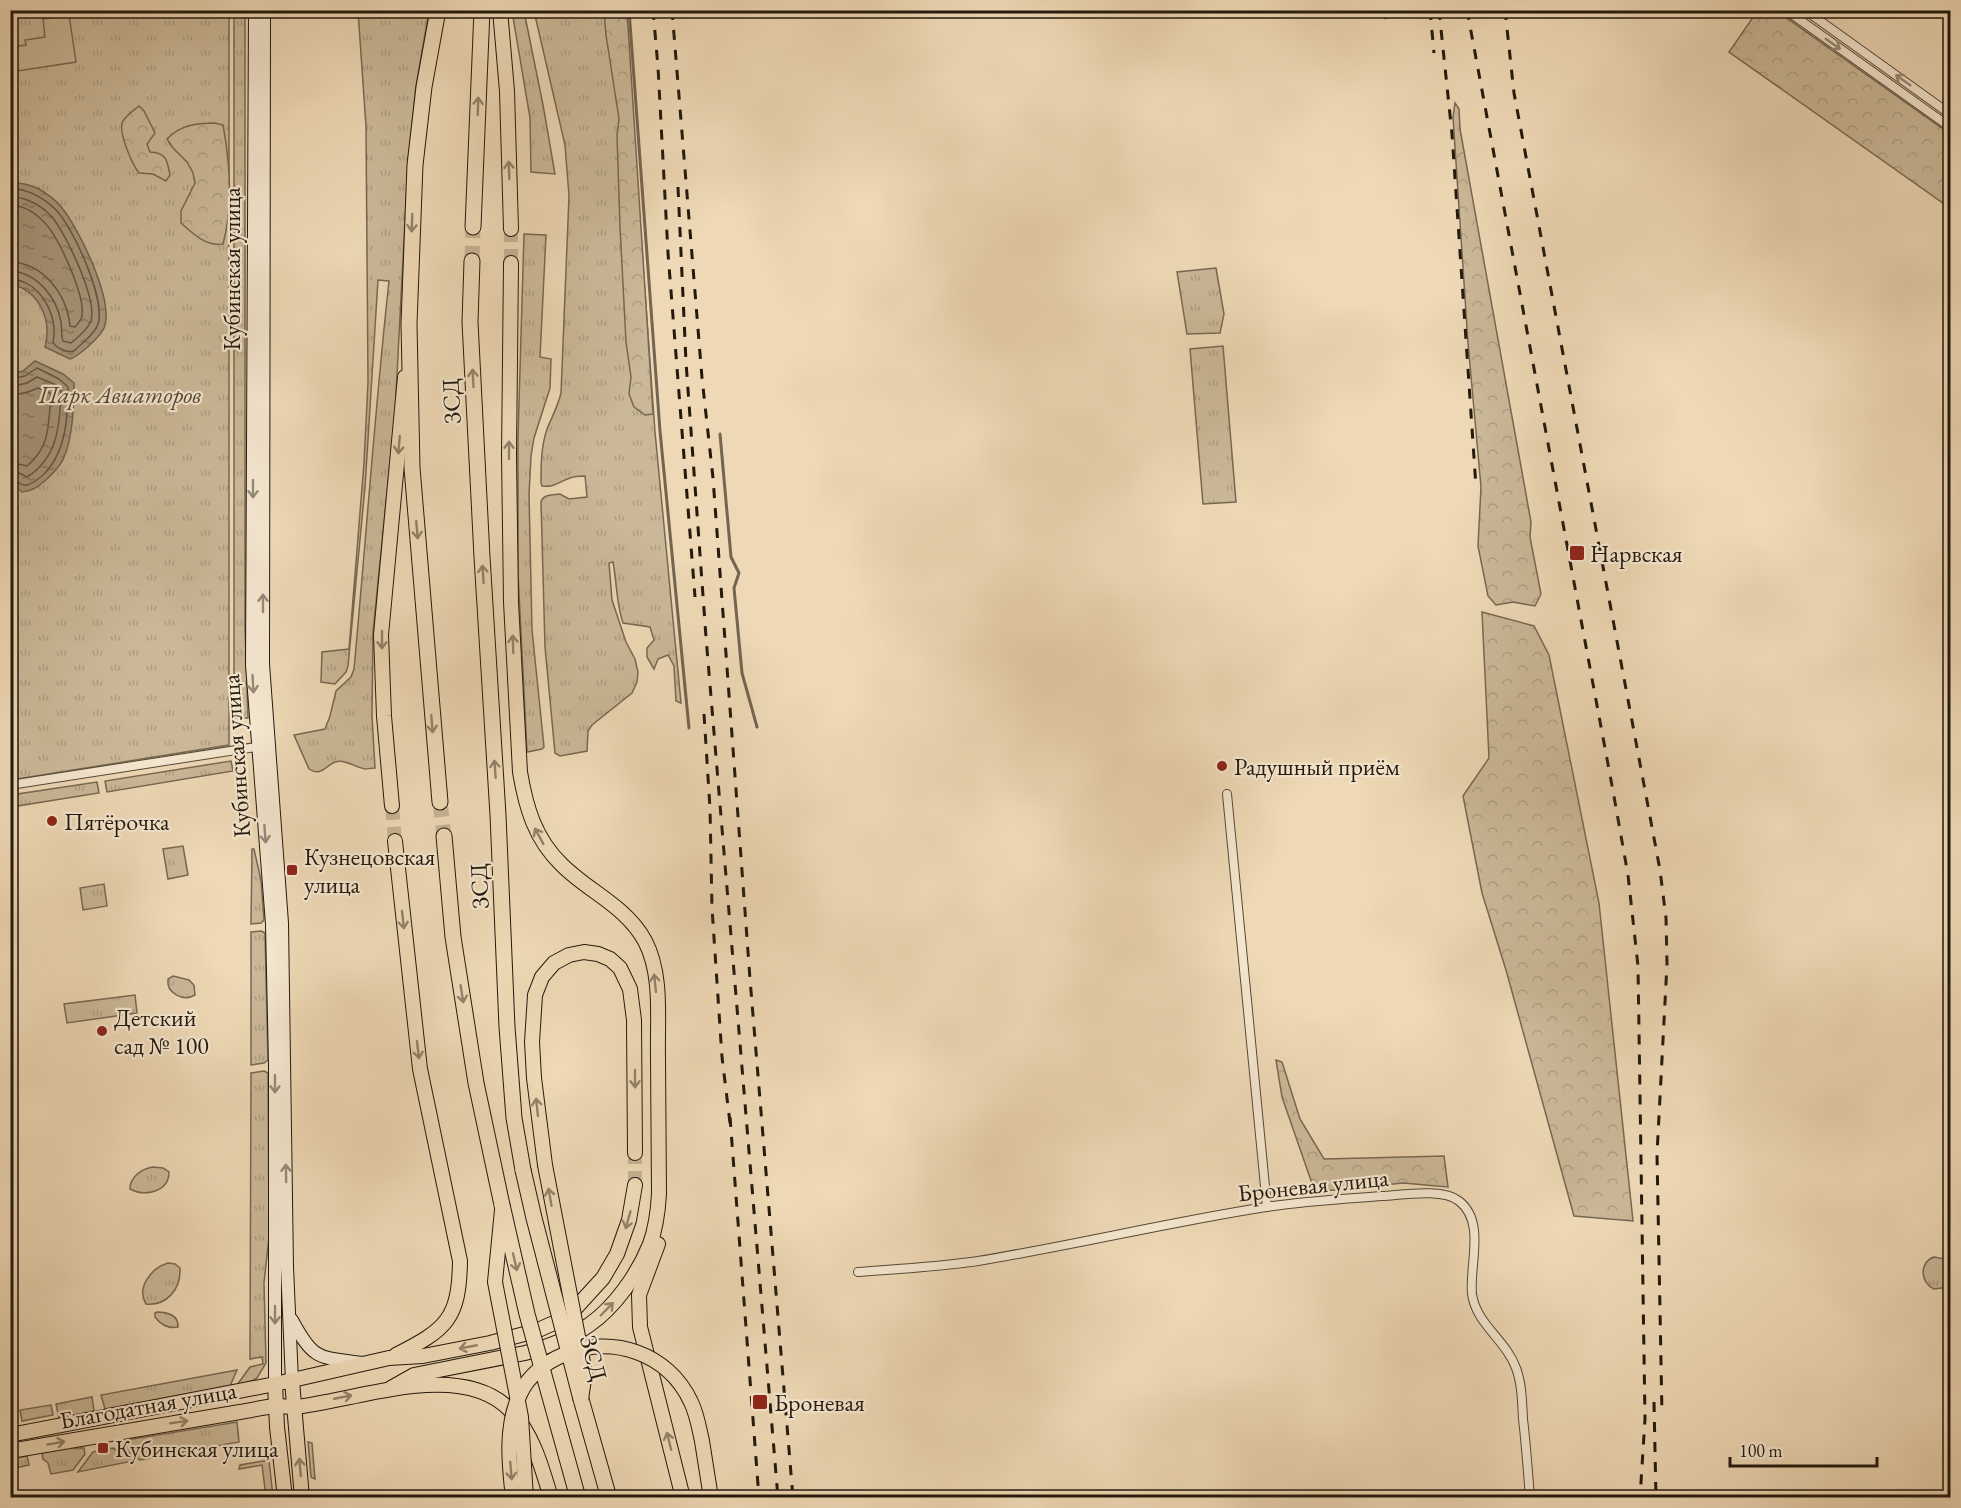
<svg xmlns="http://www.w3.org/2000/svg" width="1961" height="1508" viewBox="0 0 1961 1508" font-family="'EB Garamond',serif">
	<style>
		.grass { fill: url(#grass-tufts); stroke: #776852; stroke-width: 1.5 }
		.forest { fill: url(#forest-crowns); stroke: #776852; stroke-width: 1.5 }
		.garden { fill: #cbb898; stroke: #776852; stroke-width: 1.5 }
		.water { fill: url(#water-ripples); stroke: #736550; stroke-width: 1.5 }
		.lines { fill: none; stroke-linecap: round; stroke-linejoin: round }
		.shore { stroke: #665844; stroke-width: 1.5 }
		.stream { stroke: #736550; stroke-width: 3 }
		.primary-tunnel { stroke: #c5b293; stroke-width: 14; stroke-dasharray: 14 7; stroke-linecap: butt }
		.motorway-tunnel { stroke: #c5b293; stroke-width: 15; stroke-dasharray: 15 8; stroke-linecap: butt }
		.minor-casing { stroke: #564937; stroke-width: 10 }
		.secondary-casing { stroke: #23190d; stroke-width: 14 }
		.primary-casing { stroke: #23190d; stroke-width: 16 }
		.motorway-casing { stroke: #23190d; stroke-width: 17 }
		.minor { stroke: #f4e6cf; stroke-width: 8 }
		.secondary { stroke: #f4e6cf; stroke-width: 12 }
		.primary { stroke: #eed8b5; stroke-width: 14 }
		.motorway { stroke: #eed8b5; stroke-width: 15 }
		.rail { stroke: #23190d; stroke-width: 3; stroke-dasharray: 10 10; stroke-linecap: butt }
		.primary-bridge-casing { stroke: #23190d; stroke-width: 16; stroke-linecap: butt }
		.motorway-bridge-casing { stroke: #23190d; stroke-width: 17; stroke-linecap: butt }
		.primary-bridge { stroke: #eed8b5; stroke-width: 14 }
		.motorway-bridge { stroke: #eed8b5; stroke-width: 15 }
		.oneway { stroke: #968a78 }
		.oneway2 { stroke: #938269 }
		.poi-dot { fill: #8f2418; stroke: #f4e6cf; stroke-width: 2 }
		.labels { text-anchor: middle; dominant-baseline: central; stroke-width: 4.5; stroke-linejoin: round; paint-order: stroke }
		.street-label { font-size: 24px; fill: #23190d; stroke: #f4e6cf }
		.park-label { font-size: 24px; font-style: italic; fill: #554937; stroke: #f4e6cf }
		.poi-label { font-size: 24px; fill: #23190d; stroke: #f4e6cf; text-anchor: start }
	</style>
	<defs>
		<pattern id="grass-tufts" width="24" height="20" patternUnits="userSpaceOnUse" patternTransform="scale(1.5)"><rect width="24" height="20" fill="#cbb898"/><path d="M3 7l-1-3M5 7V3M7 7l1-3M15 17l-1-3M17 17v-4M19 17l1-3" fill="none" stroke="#ae9e82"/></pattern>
		<pattern id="forest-crowns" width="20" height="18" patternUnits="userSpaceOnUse" patternTransform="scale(1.5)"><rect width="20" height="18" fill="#cbb898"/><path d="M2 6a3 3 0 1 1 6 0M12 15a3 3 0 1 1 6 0" fill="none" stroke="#ae9e82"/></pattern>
		<pattern id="water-ripples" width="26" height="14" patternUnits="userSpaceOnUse" patternTransform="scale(1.5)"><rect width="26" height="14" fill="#a9977c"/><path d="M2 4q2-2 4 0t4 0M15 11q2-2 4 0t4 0" fill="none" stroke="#897a64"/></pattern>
	</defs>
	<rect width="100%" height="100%" fill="#eed8b5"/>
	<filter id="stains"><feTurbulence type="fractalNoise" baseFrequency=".00333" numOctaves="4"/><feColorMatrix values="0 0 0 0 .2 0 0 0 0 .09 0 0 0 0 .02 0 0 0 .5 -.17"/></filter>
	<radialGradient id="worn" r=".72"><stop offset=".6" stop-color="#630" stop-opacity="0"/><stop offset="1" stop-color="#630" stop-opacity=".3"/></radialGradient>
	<g class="grass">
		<polygon points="11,11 229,11 229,745 11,780"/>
		<polygon points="234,11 245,11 245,626 248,718 234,718"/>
		<path d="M 358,11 L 429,11 L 416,86 L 408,163 L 395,413 L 373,632 L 372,716 L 375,768 C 373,768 366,769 365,769 C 354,767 346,759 335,762 C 325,766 321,777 309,769 L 294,735 L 325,729 L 330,716 L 336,691 L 351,677 L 354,669 C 366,540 375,408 389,281 L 378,280 L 365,487 L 348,666 L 346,672 L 335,684 L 321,682 L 322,652 L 349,649 L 364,463 L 368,382 L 366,126 Z"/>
		<polygon points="512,11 524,11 543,105 555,174 531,172 530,118"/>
		<path d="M 534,11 L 625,11 L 655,432 L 681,703 L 676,701 L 674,666 L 668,655 L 658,659 L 654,669 L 647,657 L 647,648 L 654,640 L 650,627 L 623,623 C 616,603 617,583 613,562 L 609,563 L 612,600 L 626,642 L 635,659 L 638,672 L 637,682 L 632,693 L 592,725 L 588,731 L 587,751 L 560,756 L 555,753 L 545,647 L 541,502 C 543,494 553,495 560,494 L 569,499 L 587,497 L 585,476 C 581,476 575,476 570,478 C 560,481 554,488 542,486 L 541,483 C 541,465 541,447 547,429 C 552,417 558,406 561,393 L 569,196 L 565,145 Z"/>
		<polygon points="524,234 546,235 540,357 551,359 550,388 534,438 531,456 529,494 532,630 544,747 542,749 527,752 518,573 518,438"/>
		<polygon points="1216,268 1224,314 1220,333 1187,334 1177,272"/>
		<polygon points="1223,346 1236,502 1203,504 1190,349"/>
		<polygon points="231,761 233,771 107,792 105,781"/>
		<polygon points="97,782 99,793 11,807 11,795"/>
		<polygon points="183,846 188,875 168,879 163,849"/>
		<polygon points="252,849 254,849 261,880 264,920 261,923 251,924"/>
		<polygon points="104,884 107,906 83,910 80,888"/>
		<polygon points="261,931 265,933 268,1060 264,1063 251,1065 251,932"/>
		<path d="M 173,976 L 189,980 L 194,985 L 195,995 C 183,1002 166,993 168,979 Z"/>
		<polygon points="135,995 137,1013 67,1023 64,1004"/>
		<polygon points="264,1071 268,1073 269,1237 264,1283 266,1363 257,1378 252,1381 237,1385 250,1367 263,1364 262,1357 250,1359 251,1073"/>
		<path d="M 153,1167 L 163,1168 L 169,1172 C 169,1192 145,1197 130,1189 C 130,1177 141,1169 153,1167 Z"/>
		<path d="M 1934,1257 L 1950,1260 L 1950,1287 L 1934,1289 C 1920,1283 1919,1262 1934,1257 Z"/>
		<path d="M 168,1263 L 175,1264 L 180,1268 C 181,1289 167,1306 146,1304 C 136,1288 151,1268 168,1263 Z"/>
		<path d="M 157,1312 C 167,1312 179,1315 178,1327 C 168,1329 161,1325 155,1317 L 155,1313 Z"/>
		<polygon points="237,1370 230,1386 105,1409 101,1395"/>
		<polygon points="92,1397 94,1411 59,1418 56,1404"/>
		<polygon points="51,1405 53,1415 22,1421 20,1410"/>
		<polygon points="237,1422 239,1442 140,1460 121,1447 120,1441"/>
		<polygon points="308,1442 312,1443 315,1479 311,1477"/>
		<polygon points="68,1448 84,1448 85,1454 73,1470 51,1474 48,1463 43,1459 42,1453"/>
		<polygon points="113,1448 133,1461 78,1472 93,1452"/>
		<polygon points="27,1456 29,1465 11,1469 11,1459"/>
		<polygon points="269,1460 273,1497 266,1497 262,1465 239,1469 240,1465"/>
	</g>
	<g class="forest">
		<polygon points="1758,10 1777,11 1950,134 1950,208 1729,52"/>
		<polygon points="604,11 627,11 653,414 645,415 634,407 629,394 631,377 626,342 620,227 617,135 619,119 606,35"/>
		<polygon points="1455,103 1459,109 1460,129 1531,522 1530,537 1541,594 1535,606 1513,602 1496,605 1488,596 1478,546 1481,487 1468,343 1453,117"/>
		<path d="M 139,106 L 144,111 L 155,133 L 147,144 L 150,152 C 167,153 167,160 170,175 L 166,181 L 153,174 L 139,173 C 132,164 119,134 122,123 C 125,116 133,111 139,106 Z"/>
		<path d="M 215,123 L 223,125 C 230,163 233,207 223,244 C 207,247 193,234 181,223 L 181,211 L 195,183 L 193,173 L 187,162 L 173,148 L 167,139 C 180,125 197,123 215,123 Z"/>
		<polygon points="1482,612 1534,626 1549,655 1599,903 1633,1221 1574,1216 1506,970 1482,893 1463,796 1489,758"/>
		<polygon points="1276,1060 1282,1062 1300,1119 1324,1159 1444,1156 1448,1187 1403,1183 1315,1192 1282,1097"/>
	</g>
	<polygon class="garden" points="69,15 76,62 11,72 11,47 26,45 25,40 45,37 43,19"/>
	<g class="water">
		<path d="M 11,182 C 20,183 29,184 37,188 C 45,192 57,201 62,208 C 79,229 115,302 104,328 C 100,337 79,356 70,359 L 45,347 C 52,320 40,291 11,284 Z"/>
		<path d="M 35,361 L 63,374 L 74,383 C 74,404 73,437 64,457 C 61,466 53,473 47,479 C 39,486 33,491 22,492 L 11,483 L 11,374 L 23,371 Z"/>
	</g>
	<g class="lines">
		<g class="shore">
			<path d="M 10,188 C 29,190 41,196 55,209 C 73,226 106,300 98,324 C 95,334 81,344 74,351 C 67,353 56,348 53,342 C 59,316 40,280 10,279"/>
			<path d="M 10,196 C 27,198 40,204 51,216 C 65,231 100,304 90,323 C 87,330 77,338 71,343 L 63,341 C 61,335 62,328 61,322 C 57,298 37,272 10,271"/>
			<path d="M 10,205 C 24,206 33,211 43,221 C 58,235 85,295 82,315 C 82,320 78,323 75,327 L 70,326 C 67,295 44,263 10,262"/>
			<path d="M 10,379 L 25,376 L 37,368 L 59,379 L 68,387 C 68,417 66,453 43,475 C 39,478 33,484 27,485 C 21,487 17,480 10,479"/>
			<path d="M 10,387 L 27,383 L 37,377 L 56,385 L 61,391 C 60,424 58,458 27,477 L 17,472 L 10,471"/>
			<path d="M 10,396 L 28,392 L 38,388 L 50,393 L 51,395 C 48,424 51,446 27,466 L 10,462"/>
		</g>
		<g class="stream">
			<polyline points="629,10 660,431 689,728"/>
			<polyline points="720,434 731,557 739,573 734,588 742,673 757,727"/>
		</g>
		<g class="primary-tunnel">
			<polyline points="511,263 511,229"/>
			<polyline points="392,806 395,841"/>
			<polyline points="635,1185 635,1153"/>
		</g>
		<g class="motorway-tunnel">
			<polyline points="472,261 473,227"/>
			<polyline points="440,802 444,836"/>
		</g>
		<g class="minor-casing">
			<g id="minor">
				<polyline points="1786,10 1950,127"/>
				<polyline points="1805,10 1950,114"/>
				<polyline points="10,785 262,746"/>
				<polyline points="1227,794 1267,1207"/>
				<path d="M 858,1272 C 898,1269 938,1267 978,1261 C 1075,1245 1170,1222 1266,1207 C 1304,1201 1343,1199 1382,1196 C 1402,1195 1443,1188 1459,1201 C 1486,1222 1469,1265 1472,1294 C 1476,1324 1506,1340 1516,1368 C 1522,1384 1522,1402 1523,1419 C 1526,1445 1528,1471 1530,1498"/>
			</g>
		</g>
		<g class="secondary-casing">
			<g id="secondary">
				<polyline points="255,10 252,665 272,924 275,1065 275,1384"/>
				<polyline points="264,10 263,664 282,923 287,1267 292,1381"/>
				<path d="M 292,1320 C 314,1361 318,1357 363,1363"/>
			</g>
		</g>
		<g class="primary-casing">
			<g id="primary">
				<polyline points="500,10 507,91 511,229"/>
				<polyline points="392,806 384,716 381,635 405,377"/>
				<path d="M 395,841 L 420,1069 L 460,1261 C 459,1319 447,1329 396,1355"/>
				<polyline points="545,1165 534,1078 532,1042 535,995 542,977 554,963 569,955 584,952 598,954 610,959 620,968 630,989 634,1020 635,1153"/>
				<polyline points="658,1244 639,1295 640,1327 683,1498"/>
				<polyline points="292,1381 302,1498"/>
				<polyline points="275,1384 277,1427 285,1498"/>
				<path d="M 391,1388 L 414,1375 L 525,1353 C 548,1347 569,1339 589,1325 C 615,1307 638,1274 650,1244 C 656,1228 658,1211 659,1194 C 659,1148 658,1103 658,1058 C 657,1021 663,975 645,941 C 626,906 589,892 562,865 C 535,839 526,808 520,772 L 511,602 L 509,455 L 511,263"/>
				<polyline points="10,1435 275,1384 389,1358 423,1356 490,1343 536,1331 556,1322 572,1312 603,1278 617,1254 629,1220 635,1185"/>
				<polyline points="702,1441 711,1498"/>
				<path d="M 10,1451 L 240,1412 C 252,1410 264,1407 276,1406 C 282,1406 289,1407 295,1407 C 356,1401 461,1358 511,1411 C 533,1434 542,1468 551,1498"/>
			</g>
		</g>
		<g class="motorway-casing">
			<g id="motorway">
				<polyline points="438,10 424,87 415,165 409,324 412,468 440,802"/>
				<polyline points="473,227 482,10"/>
				<polyline points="472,261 470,322 482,557 498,815 507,1027 514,1118 523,1170"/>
				<polyline points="444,836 453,937 476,1083 502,1205"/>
				<polyline points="581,1399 609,1498"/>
			</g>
		</g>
		<use href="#minor" class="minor"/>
		<use href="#secondary" class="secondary"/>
		<use href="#primary" class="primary"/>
		<use href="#motorway" class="motorway"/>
		<g class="rail">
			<polyline points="653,10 658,67 668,253 695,597"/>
			<polyline points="672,10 702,378 713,478 750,979 793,1498"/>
			<polyline points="1385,10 1386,19"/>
			<polyline points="1430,10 1434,53"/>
			<polyline points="1439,10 1452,134 1476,487"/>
			<polyline points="1467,10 1613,791 1628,875 1638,966 1645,1419 1640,1498"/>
			<polyline points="1505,10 1514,93 1660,870 1666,918 1667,964 1657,1154 1662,1415"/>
			<polyline points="678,187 686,362 706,637 778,1498"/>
			<polyline points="704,714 710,808 712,908 722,1057 730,1123"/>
			<polyline points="730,1117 759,1498"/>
			<polyline points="1654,1402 1656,1498"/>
		</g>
		<g class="primary-bridge-casing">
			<g id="primary-bridge">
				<polyline points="545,1165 585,1373 581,1399"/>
				<polyline points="502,1210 495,1282 521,1417 526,1498"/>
				<path d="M 513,1498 C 509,1463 505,1426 520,1394 C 528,1376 546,1362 563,1355 C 612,1334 668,1353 691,1402 C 697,1414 699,1428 702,1441"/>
			</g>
		</g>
		<g class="motorway-bridge-casing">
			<g id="motorway-bridge">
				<polyline points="523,1170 534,1218 581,1399"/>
				<polyline points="502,1205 527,1314 578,1498"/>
			</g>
		</g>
		<use href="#primary-bridge" class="primary-bridge"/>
		<use href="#motorway-bridge" class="motorway-bridge"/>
	</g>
	<defs><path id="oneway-shaft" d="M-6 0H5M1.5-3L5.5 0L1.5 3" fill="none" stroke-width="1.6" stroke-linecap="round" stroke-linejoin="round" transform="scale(1.5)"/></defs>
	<g class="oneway">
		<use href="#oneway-shaft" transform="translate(1833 44) rotate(35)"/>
		<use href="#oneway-shaft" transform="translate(1903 80) rotate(-145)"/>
		<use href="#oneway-shaft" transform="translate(253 489) rotate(90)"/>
		<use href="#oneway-shaft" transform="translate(263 603) rotate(-90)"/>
		<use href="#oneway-shaft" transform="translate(253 684) rotate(87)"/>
		<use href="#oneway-shaft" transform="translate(265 834) rotate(86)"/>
		<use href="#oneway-shaft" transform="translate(275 1084) rotate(90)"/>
		<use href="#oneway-shaft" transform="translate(286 1173) rotate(-91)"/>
		<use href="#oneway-shaft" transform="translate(275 1315) rotate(90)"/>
	</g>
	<g class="oneway2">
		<use href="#oneway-shaft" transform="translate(478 106) rotate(-88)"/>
		<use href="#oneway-shaft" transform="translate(509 170) rotate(-92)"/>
		<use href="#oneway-shaft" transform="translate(412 223) rotate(92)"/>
		<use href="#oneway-shaft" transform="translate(473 378) rotate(-93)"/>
		<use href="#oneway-shaft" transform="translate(399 445) rotate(95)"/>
		<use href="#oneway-shaft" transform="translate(509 450) rotate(-90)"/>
		<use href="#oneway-shaft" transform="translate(417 530) rotate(85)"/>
		<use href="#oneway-shaft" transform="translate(483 574) rotate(-94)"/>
		<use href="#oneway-shaft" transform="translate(382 640) rotate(90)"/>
		<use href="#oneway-shaft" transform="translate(513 644) rotate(-92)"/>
		<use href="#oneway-shaft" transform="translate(432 724) rotate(85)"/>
		<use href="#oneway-shaft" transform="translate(495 769) rotate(-94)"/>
		<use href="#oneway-shaft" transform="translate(539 836) rotate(-119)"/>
		<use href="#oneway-shaft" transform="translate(403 920) rotate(84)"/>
		<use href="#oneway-shaft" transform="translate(655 983) rotate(-96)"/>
		<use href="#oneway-shaft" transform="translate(462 994) rotate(81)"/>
		<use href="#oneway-shaft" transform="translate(418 1050) rotate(83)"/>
		<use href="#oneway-shaft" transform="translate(635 1079) rotate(90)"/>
		<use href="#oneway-shaft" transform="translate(537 1107) rotate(-96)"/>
		<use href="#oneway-shaft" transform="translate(550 1197) rotate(-100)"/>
		<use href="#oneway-shaft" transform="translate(628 1220) rotate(106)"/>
		<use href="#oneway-shaft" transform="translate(515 1262) rotate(77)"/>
		<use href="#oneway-shaft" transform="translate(607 1309) rotate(-46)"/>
		<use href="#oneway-shaft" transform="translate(468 1347) rotate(169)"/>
		<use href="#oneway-shaft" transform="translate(343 1397) rotate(-11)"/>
		<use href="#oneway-shaft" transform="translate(179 1422) rotate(-9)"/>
		<use href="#oneway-shaft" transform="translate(669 1441) rotate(-104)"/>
		<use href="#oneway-shaft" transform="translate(56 1443) rotate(-10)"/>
		<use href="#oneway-shaft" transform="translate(300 1467) rotate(-95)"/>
		<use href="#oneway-shaft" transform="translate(511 1471) rotate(85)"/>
	</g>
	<g class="poi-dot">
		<rect x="1569" y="545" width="16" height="16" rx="3"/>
		<circle cx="1222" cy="766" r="6"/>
		<circle cx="52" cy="821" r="6"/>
		<rect x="286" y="864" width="12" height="12" rx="3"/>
		<circle cx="102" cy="1031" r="6"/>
		<rect x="752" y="1394" width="16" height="16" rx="3"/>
		<rect x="97" y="1442" width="12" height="12" rx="3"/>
	</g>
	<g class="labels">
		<g class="street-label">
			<text transform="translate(231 269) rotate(-90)">Кубинская улица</text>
			<text transform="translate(451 401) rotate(-93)">ЗСД</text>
			<text transform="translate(236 756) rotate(-94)">Кубинская улица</text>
			<text transform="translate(479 886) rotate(-93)">ЗСД</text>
			<text transform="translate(1313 1185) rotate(-6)">Броневая улица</text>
			<text transform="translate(594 1358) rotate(75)">ЗСД</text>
			<text transform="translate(148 1405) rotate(-10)">Благодатная улица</text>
		</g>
		<g class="park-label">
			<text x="120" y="394">Парк Авиаторов</text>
		</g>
		<g class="poi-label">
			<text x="1590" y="553">Нарвская</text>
			<text x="1234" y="766">Радушный приём</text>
			<text x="64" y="821">Пятёрочка</text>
			<text x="304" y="856">Кузнецовская<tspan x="304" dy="28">улица</tspan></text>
			<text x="114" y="1017">Детский<tspan x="114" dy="28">сад № 100</tspan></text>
			<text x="774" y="1402">Броневая</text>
			<text x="115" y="1448">Кубинская улица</text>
		</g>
	</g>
	<rect width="1961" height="1508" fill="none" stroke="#eed8b5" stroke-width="36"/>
	<rect x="12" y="12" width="1937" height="1484" fill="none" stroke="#23190d" stroke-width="3"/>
	<rect x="18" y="18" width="1925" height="1472" fill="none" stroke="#23190d" stroke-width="1.5"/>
	<path d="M1730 1457v9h147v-9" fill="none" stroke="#23190d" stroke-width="3"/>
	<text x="1739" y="1457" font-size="18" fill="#23190d" stroke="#f4e6cf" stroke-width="4.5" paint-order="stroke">100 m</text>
	<rect width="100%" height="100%" filter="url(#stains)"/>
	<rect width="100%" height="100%" fill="url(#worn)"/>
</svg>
